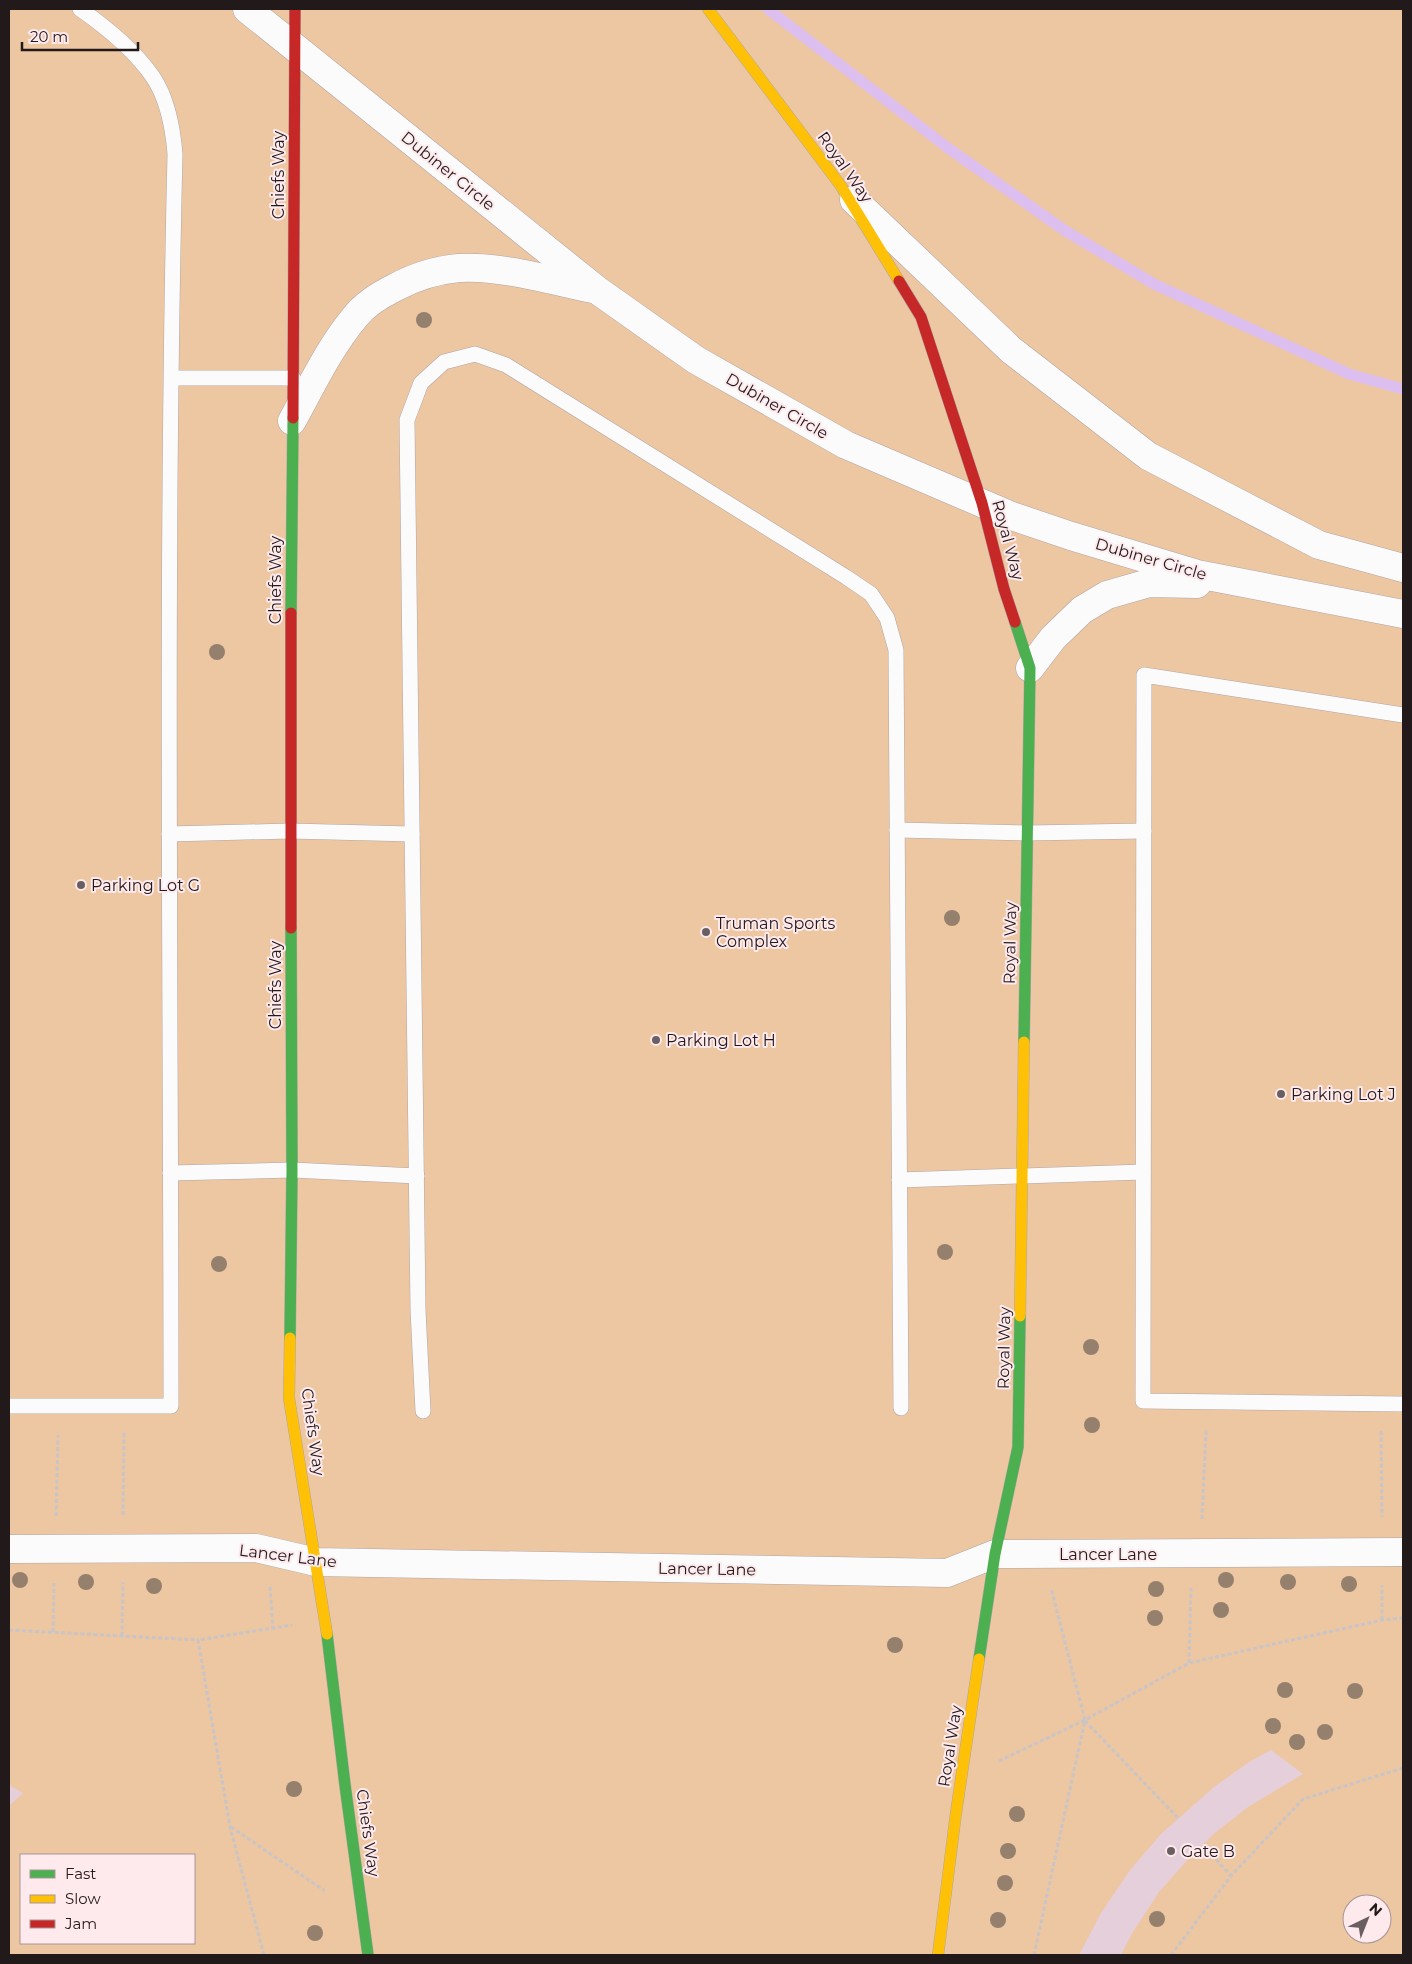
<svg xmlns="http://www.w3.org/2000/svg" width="1412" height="1964" viewBox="0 0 1412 1964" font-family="Montserrat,sans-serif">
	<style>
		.green { fill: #edc6a2; fill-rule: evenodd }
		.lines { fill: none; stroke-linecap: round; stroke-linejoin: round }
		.stream { stroke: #dcbfef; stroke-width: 11 }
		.building { fill: #e5cfdb }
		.lane-casing { stroke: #afa6a7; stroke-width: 16 }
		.street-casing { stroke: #afa6a7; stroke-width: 29 }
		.fast-casing { stroke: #afa6a7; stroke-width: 12 }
		.slow-casing { stroke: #afa6a7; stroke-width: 12 }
		.jam-casing { stroke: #afa6a7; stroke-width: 12 }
		.path { stroke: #c9c5c6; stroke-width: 3; stroke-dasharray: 4 2.5; stroke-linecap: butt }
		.lane { stroke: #fcfbfb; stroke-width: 15 }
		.street { stroke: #fcfbfb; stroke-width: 28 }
		.fast { stroke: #4caf50; stroke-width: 11 }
		.slow { stroke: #ffc107; stroke-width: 11 }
		.jam { stroke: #c62828; stroke-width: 11 }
		.tree { fill: #94806d }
		.poi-dot { fill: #695f60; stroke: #feeaed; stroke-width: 2 }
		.labels { text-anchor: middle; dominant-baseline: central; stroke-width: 4; stroke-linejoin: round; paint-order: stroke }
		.street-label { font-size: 16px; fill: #21191a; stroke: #feeaed }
		.poi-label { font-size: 16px; fill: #21191a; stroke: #feeaed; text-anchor: start }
	</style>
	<rect width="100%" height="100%" fill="#eee2e3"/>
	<path class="green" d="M 9,9 L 1403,9 L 1403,1955 L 9,1955 ZM 21,1855 L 194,1855 L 194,1943 L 21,1943 ZM 1352,1904 L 1382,1904 L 1382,1934 L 1352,1934 Z"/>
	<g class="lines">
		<polyline class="stream" points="768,9 948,148 1064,230 1154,284 1349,374 1403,389"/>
	</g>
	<g class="building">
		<polygon points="1271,1750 1303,1774 1248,1807 1216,1832 1190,1857 1159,1892 1131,1935 1121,1955 1079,1955 1101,1913 1130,1870 1162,1833 1214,1787 1249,1762"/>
		<polygon points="9,1785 23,1793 9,1806"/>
	</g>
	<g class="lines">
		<g class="lane-casing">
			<g id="lane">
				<polyline points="172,378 293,378"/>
				<polyline points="1403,715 1144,675 1143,1401 1403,1404"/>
				<polyline points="897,830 1027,833 1144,831"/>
				<polyline points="169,834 290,831 412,834"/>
				<polyline points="170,1173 292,1170 417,1176"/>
				<polyline points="899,1180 1143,1172"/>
				<path d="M 9,1406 L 171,1406 C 171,989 165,572 175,154 C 173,129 167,98 153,77 C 135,51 106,27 80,9"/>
				<polyline points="423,1411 418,1310 407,420 421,383 444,362 475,354 506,365 846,577 871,594 887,618 896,650 901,1408"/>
			</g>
		</g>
		<g class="street-casing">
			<g id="street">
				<polyline points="247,9 597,290 696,360 846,445 1012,516 1071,536 1197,574 1403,614"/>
				<polyline points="854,200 1011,350 1148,456 1319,545 1403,568"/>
				<path d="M 292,421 C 312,385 329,348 355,317 C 365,304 380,295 394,288 C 414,277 436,270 459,268 C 498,265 554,281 593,289"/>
				<polyline points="1030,668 1053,638 1082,610 1107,595 1149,583 1197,584"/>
				<polyline points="9,1549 256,1548 316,1562 947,1573 995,1554 1403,1552"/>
			</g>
		</g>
		<g class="fast-casing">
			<g id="fast">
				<polyline points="291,613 293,418"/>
				<polyline points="1015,622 1030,668 1024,1042"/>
				<polyline points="290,1338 292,1170 291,928"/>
				<polyline points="327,1634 345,1785 368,1955"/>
				<polyline points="979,1659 995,1554 1018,1447 1020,1316"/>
			</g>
		</g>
		<g class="slow-casing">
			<g id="slow">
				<polyline points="708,9 841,186 899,281"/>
				<polyline points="1020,1316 1024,1042"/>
				<polyline points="290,1338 289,1398 327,1634"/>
				<polyline points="938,1955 956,1813 979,1659"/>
			</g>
		</g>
		<g class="jam-casing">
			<g id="jam">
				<polyline points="899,281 921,317 982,503 1004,589 1015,622"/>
				<polyline points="293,418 295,9"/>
				<polyline points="291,928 291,613"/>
			</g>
		</g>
		<g class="path">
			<polyline points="1381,1431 1382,1517"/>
			<polyline points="123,1515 124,1433"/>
			<polyline points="56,1516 58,1435"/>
			<polyline points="1202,1519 1206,1430"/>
			<polyline points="270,1587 273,1628"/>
			<polyline points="1382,1620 1382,1585"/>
			<polyline points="9,1630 198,1640"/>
			<polyline points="53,1632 54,1583"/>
			<polyline points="122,1636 123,1582"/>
			<polyline points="1189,1663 1191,1588"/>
			<polyline points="1085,1721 1178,1818"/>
			<polyline points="999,1761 1085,1720 1189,1663 1382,1620 1403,1618"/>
			<polyline points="231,1827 325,1891"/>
			<polyline points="1203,1845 1231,1876"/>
			<polyline points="264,1955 230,1827 198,1640 292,1625"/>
			<polyline points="1034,1955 1085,1720 1051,1588"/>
			<polyline points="1171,1955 1231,1876 1303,1799 1403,1768"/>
		</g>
		<use href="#lane" class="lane"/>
		<use href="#street" class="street"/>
		<use href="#fast" class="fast"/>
		<use href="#slow" class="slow"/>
		<use href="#jam" class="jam"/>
	</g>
	<g class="tree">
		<circle cx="424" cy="320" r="8"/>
		<circle cx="217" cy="652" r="8"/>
		<circle cx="952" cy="918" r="8"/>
		<circle cx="945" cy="1252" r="8"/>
		<circle cx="219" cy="1264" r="8"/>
		<circle cx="1091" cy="1347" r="8"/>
		<circle cx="1092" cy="1425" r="8"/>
		<circle cx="20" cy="1580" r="8"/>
		<circle cx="1226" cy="1580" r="8"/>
		<circle cx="86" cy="1582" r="8"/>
		<circle cx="1288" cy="1582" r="8"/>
		<circle cx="1349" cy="1584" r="8"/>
		<circle cx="154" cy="1586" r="8"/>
		<circle cx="1156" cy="1589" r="8"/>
		<circle cx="1221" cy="1610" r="8"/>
		<circle cx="1155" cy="1618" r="8"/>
		<circle cx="895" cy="1645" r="8"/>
		<circle cx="1285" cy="1690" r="8"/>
		<circle cx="1355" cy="1691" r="8"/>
		<circle cx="1273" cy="1726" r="8"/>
		<circle cx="1325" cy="1732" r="8"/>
		<circle cx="1297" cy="1742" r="8"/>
		<circle cx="294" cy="1789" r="8"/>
		<circle cx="1017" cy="1814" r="8"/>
		<circle cx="1008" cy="1851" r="8"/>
		<circle cx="1005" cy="1883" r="8"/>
		<circle cx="1157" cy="1919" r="8"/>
		<circle cx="998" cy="1920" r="8"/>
		<circle cx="315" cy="1933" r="8"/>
	</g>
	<g class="poi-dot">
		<circle cx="81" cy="885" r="5"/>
		<circle cx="706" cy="932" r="5"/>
		<circle cx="656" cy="1040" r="5"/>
		<circle cx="1281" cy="1094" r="5"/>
		<circle cx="1171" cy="1851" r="5"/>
	</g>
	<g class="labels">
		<g class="street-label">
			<text transform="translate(845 167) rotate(55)">Royal Way</text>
			<text transform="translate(448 171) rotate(39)">Dubiner Circle</text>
			<text transform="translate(278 175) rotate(-90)">Chiefs Way</text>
			<text transform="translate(777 406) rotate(30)">Dubiner Circle</text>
			<text transform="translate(1008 540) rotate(75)">Royal Way</text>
			<text transform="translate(1151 559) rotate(16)">Dubiner Circle</text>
			<text transform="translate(275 580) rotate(-90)">Chiefs Way</text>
			<text transform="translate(1010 943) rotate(-89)">Royal Way</text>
			<text transform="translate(275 985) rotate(-90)">Chiefs Way</text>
			<text transform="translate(1004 1348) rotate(-89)">Royal Way</text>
			<text transform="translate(313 1432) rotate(82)">Chiefs Way</text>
			<text x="1108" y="1554">Lancer Lane</text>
			<text transform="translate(288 1556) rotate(7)">Lancer Lane</text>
			<text transform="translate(707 1569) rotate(1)">Lancer Lane</text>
			<text transform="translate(950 1746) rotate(-81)">Royal Way</text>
			<text transform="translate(368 1833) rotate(82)">Chiefs Way</text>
		</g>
		<g class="poi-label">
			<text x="91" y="885">Parking Lot G</text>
			<text x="716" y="923">Truman Sports<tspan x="716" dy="18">Complex</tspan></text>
			<text x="666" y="1040">Parking Lot H</text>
			<text x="1291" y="1094">Parking Lot J</text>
			<text x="1181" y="1851">Gate B</text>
		</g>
	</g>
	<rect width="1412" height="1964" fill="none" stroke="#21191a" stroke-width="20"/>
	<rect x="20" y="1854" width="175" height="90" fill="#feeaed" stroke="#a69699"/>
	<rect x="30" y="1870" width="25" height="8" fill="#4caf50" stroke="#a69699"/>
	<text x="65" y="1879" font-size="15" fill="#21191a">Fast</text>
	<rect x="30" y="1895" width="25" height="8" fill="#ffc107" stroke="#a69699"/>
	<text x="65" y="1904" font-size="15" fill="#21191a">Slow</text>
	<rect x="30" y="1920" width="25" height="8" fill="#c62828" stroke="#a69699"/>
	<text x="65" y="1929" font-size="15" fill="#21191a">Jam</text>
	<g transform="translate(1367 1919) rotate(43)"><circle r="24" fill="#feeaed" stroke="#a69699"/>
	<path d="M0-4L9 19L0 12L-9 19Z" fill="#695f60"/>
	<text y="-8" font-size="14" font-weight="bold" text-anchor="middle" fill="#21191a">N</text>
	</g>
	<path d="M22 42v8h116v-8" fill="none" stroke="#21191a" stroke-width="2.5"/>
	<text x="30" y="42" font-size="15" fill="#21191a" stroke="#feeaed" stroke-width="4" paint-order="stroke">20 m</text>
</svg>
